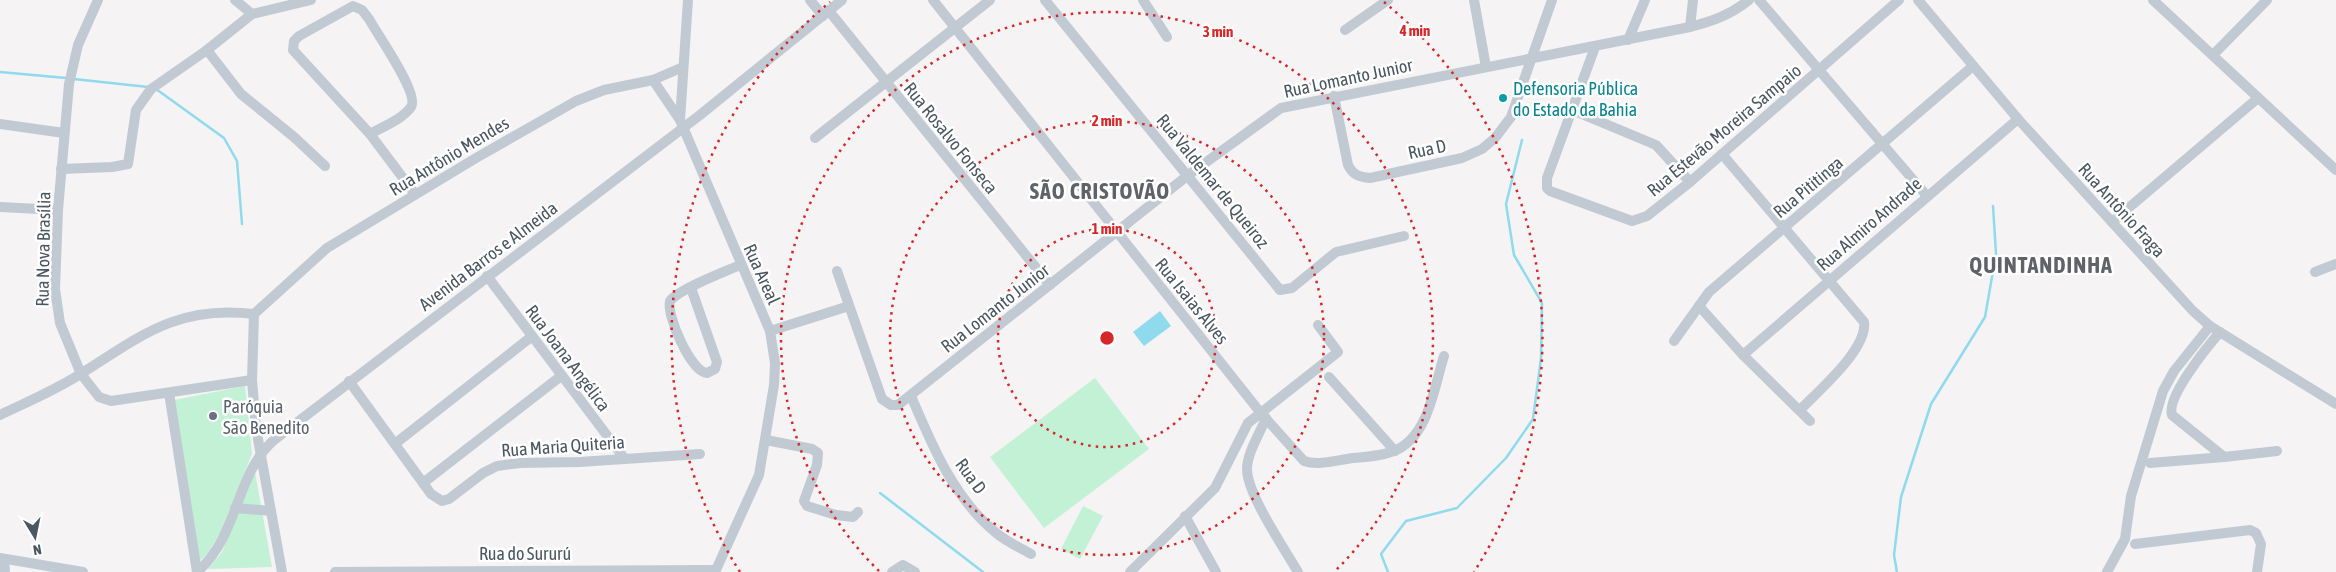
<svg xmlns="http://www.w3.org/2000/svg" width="2336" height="572" viewBox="0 0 2336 572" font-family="'Asap Condensed',sans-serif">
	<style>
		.green { fill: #c3f1d5 }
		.water { fill: #90daee }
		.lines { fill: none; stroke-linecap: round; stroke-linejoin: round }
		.stream { stroke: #90daee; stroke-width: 2.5 }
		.minor { stroke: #c1cad2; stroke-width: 10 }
		.ring { fill: none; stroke: #d62828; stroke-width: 2.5; stroke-dasharray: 2.5 5 }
		.culture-dot { fill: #0f9aa8; stroke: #fff; stroke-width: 2 }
		.worship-dot { fill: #6b7280; stroke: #fff; stroke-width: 2 }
		.labels { text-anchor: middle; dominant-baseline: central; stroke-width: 5; stroke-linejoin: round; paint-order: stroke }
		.street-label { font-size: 18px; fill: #4a5661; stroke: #fff }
		.culture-label { font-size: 18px; fill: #0d838f; stroke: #fff; text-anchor: start }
		.worship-label { font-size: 18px; fill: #5b616d; stroke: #fff; text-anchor: start }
		.district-label { font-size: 22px; font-weight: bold; letter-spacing: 1px; fill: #5f6368; stroke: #fff }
		.centre { fill: #d62828; stroke: #fff; stroke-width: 2.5 }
		.ring-label { font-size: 15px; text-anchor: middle; font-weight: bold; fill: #d62828; stroke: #fff; stroke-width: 5; stroke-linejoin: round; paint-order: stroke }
	</style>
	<rect width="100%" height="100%" fill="#f5f3f3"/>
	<g class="green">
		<polygon points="1095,378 1149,449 1044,528 990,457"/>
		<polygon points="245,386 252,454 220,533 207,554 195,565 169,401"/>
		<polygon points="255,472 272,567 208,569 222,552"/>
		<polygon points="1083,506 1103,516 1080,559 1061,549"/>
	</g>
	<polygon class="water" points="1160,311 1171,326 1144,346 1133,332"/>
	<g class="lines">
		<g class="stream">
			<polyline points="0,72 66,78"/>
			<polyline points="74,79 148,87"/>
			<polyline points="156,89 224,138 237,161 242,224"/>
			<polyline points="880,493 983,572"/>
			<polyline points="1388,572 1381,554 1406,521 1457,508 1506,458 1533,419 1541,358 1542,303 1514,255 1506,204 1522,140"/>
			<polyline points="1897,572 1894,555 1901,497 1931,404 1985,317 1996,254 1993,206"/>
		</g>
		<g class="minor">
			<polyline points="98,0 78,45 69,84 58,210 55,289 60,323 81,374 99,397 111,401 252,380"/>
			<polyline points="235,0 252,14"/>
			<polyline points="810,0 823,16"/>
			<path d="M 933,0 L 1260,412 L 1304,461 C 1318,466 1338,460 1353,458 C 1367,457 1381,456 1394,451 C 1429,437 1434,387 1444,356"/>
			<polyline points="1045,0 1280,290 1292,288 1336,252 1404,236"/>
			<polyline points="1143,0 1167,37"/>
			<polyline points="1474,0 1486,67"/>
			<polyline points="1759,0 1927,196"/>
			<polyline points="1918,0 2018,119 2193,311 2210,326 2336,404"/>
			<polyline points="2153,0 2336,170"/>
			<polyline points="829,11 1050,285"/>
			<polyline points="1690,27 1693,0"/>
			<polyline points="1345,30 1388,0"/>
			<polyline points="1628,40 1645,0"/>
			<polyline points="1595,47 1547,178 1547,188 1550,191 1632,221 1647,216 1690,182 1899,0"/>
			<polyline points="207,50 241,94 294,137 325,166"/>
			<polyline points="2213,55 2267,0"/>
			<polyline points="653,80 680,120 770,331 775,363 774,385 759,475 715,572"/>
			<path d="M 1334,96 L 1348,165 C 1353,175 1359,177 1370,178 L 1462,158 L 1482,149 L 1495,138 L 1511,117 L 1552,0"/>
			<polyline points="1572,110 1656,145 1690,182"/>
			<polyline points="680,120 688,0"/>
			<polyline points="0,124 64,133"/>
			<path d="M 370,134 C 382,127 403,119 411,107 C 420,94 377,34 369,19 L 362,10 L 353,6 L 299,36 L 294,41 L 293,50 L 370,134 L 415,194"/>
			<polyline points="815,138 990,0"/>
			<path d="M 1722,154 L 1864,322 C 1868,349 1818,391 1800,410"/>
			<polyline points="61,169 112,167 128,164 136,110 151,89 207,50 252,14 311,0"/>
			<polyline points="0,207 58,210"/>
			<polyline points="2112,222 2258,98"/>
			<path d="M 837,271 L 882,399 L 891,405 L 898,405 L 1187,176 L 1281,108 L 1690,27 C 1713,21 1730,15 1749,0"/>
			<polyline points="2315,272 2336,264"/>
			<polyline points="487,276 624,458"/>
			<path d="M 691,288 L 717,362 L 715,369 L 707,373 C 691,372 666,315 670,301 C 679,289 724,272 740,265"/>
			<polyline points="1699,306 1743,355 1810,421"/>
			<polyline points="254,314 327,248 476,158 576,101 604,90 653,80 683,67"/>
			<polyline points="254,314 252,380 256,428 282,572"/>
			<polyline points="770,331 849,306"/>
			<path d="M 2220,332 C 2208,346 2166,397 2172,415 L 2224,457 L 2277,451"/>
			<polyline points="1674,341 1709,292 1973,66"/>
			<polyline points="1743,355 2018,119"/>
			<polyline points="1329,377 1395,451"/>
			<polyline points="349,381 431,494 442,501 449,499 483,473 497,466 520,463 579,462 700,454"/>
			<polyline points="169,393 197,572"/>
			<path d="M 911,396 C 932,445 953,497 995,532 C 1005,541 1019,547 1031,554"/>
			<path d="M 0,415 C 27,402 56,390 82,373 C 142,335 178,305 254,314"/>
			<path d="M 1266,418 C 1260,433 1247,453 1247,469 C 1247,494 1284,548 1298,572"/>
			<polyline points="766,440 812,449 818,453 817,465 804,501 807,506 836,515 853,517 858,512"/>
			<polyline points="396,443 531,337"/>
			<polyline points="2150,463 2224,457"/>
			<polyline points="423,483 561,376"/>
			<polyline points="235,508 271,511"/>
			<polyline points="1185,516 1216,572"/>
			<polyline points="2135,544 2250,530 2256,533 2261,544 2257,572"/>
			<polyline points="0,558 83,572"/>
			<polyline points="4,559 5,572"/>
			<path d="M 197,572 C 239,536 235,474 274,440 L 700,115 L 842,0"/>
			<polyline points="335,572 716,570"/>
			<polyline points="892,572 903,565 915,572"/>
			<polyline points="1130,572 1215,488 1248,423 1338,352 1318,325"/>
			<polyline points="2107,572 2125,539 2131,496 2163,391 2174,371 2210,326"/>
		</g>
	</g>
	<g class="ring">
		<circle cx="1107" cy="338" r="109"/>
		<circle cx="1107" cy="338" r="217"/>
		<path d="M879 571A326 326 0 1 1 1335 571"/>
		<path d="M740 572A435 435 0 0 1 830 2M1384 2A435 435 0 0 1 1474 572"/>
	</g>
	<circle class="culture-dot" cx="1503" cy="98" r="5"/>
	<circle class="worship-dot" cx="213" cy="416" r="5"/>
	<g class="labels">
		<g class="street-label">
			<text transform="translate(1348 78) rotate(-12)">Rua Lomanto Junior</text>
			<text transform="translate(1724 130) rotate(-40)">Rua Estevão Moreira Sampaio</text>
			<text transform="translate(951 138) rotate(51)">Rua Rosalvo Fonseca</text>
			<text transform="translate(1427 149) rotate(-12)">Rua D</text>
			<text transform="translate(449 156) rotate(-31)">Rua Antônio Mendes</text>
			<text transform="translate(1213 181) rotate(51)">Rua Valdemar de Queiroz</text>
			<text transform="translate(1808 187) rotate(-40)">Rua Pititinga</text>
			<text transform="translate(2122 210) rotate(48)">Rua Antônio Fraga</text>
			<text transform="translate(1869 224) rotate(-41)">Rua Almiro Andrade</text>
			<text transform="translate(43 249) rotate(-89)">Rua Nova Brasília</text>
			<text transform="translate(488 256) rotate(-37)">Avenida Barros e Almeida</text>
			<text transform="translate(762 274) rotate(66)">Rua Areal</text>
			<text transform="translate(1192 301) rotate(51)">Rua Isaias Alves</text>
			<text transform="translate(995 308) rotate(-38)">Rua Lomanto Junior</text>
			<text transform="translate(568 358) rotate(53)">Rua Joana Angélica</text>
			<text transform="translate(563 446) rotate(-4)">Rua Maria Quiteria</text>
			<text transform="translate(971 476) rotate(54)">Rua D</text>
			<text x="525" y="553">Rua do Sururú</text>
		</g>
		<g class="culture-label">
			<text x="1513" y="88">Defensoria Pública<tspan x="1513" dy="21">do Estado da Bahia</tspan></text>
		</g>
		<g class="worship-label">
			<text x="223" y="406">Paróquia<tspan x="223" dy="21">São Benedito</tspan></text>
		</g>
		<g class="district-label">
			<text x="1100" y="191">SÃO CRISTOVÃO</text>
			<text x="2041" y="265">QUINTANDINHA</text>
		</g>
	</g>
	<circle cx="1107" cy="338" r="8" class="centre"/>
	<g class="ring-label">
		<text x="1415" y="36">4 min</text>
		<text x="1218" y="37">3 min</text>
		<text x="1107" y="126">2 min</text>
		<text x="1107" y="234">1 min</text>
	</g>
	<g transform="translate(35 537) rotate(170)" stroke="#ffffff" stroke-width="4" paint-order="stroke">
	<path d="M0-4L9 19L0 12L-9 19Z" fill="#4a5661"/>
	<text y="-8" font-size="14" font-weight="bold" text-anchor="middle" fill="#4a5661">N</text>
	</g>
</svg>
